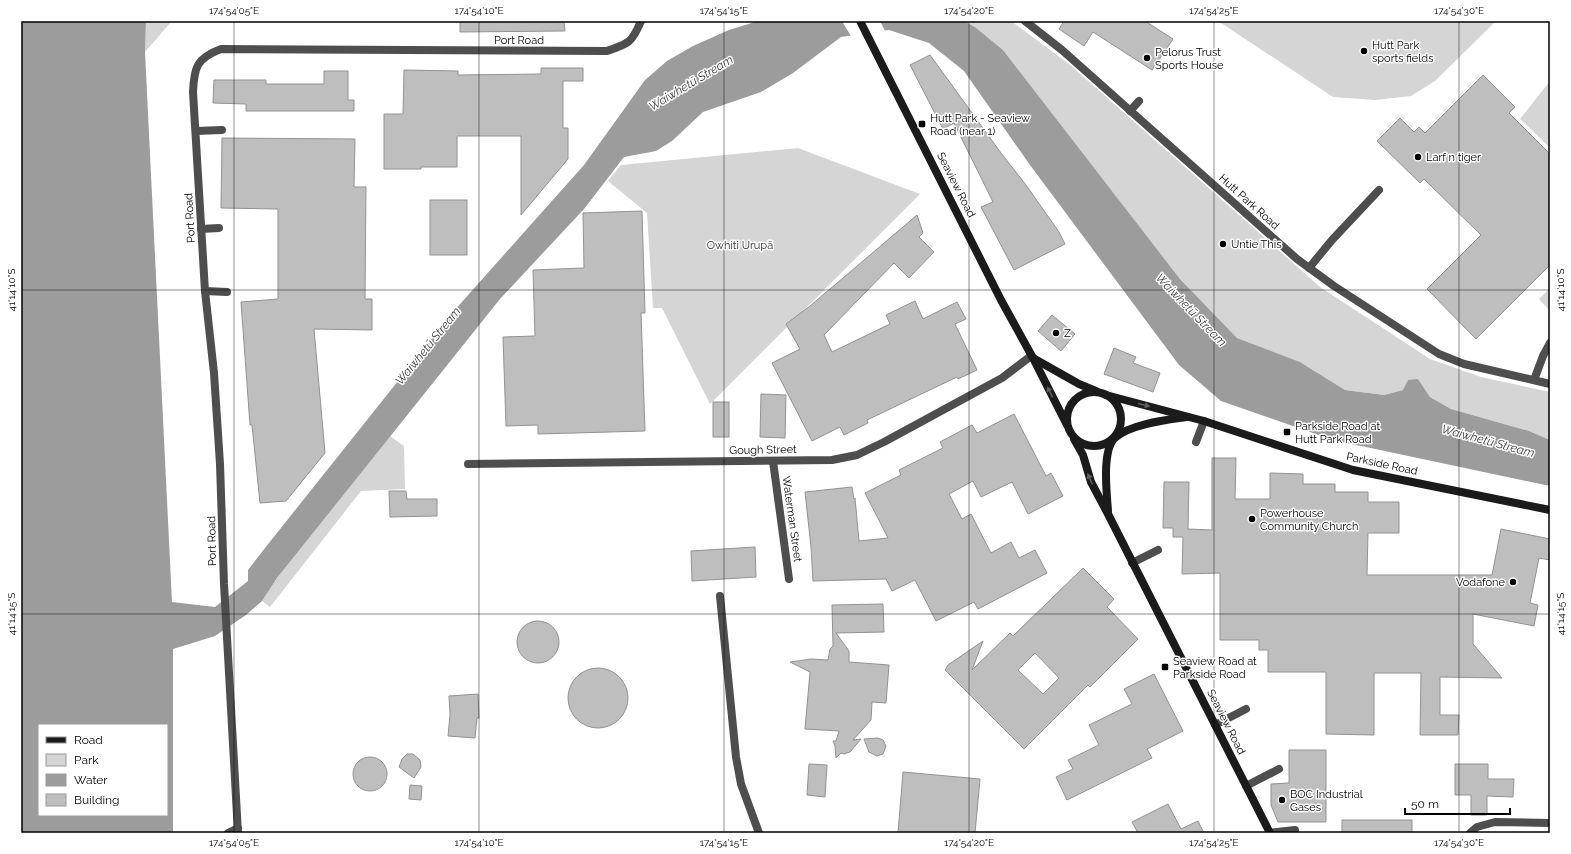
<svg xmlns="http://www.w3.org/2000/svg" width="1571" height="854" viewBox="0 0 1571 854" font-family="Raleway,sans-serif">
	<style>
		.green { fill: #d5d5d5 }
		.water { fill: #9c9c9c; fill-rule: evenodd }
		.pier { fill: #fff }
		.building { fill: #bebebe; stroke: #929292; fill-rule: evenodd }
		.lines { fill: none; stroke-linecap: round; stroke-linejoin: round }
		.lane { stroke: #4e4e4e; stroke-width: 8 }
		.street { stroke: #4e4e4e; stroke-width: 8 }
		.secondary { stroke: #1b1b1b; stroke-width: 8 }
		.oneway { fill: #5f5f5f }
		.ticks { fill: none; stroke: #000; stroke-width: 1; stroke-opacity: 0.45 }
		.poi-dot { fill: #000; stroke: #fff; stroke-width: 1.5 }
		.labels { text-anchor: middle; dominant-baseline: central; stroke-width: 3; stroke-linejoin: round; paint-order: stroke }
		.street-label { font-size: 11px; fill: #000; stroke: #fff }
		.poi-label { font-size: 11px; fill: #000; stroke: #fff; text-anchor: start }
		.park-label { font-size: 11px; fill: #2c2c2c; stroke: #fff }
		.water-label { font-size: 12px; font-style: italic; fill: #3d3d3d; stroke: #fff }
		.neatline { fill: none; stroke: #000; stroke-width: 1.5 }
		.ticks-label { font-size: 10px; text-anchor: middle; fill: #000 }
	</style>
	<rect width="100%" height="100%" fill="#fff"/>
	<g class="green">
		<polygon points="146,21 171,21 171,22 145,52"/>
		<polygon points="964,21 1011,21 1069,64 1320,287 1430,359 1481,377 1550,392 1550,440 1529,431 1451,409 1430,397 1418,379 1403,390 1384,395 1345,390 1300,362 1237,338 1180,279 1003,50 975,27"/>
		<polygon points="1218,21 1496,21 1435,81 1411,96 1375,100 1333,97"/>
		<polygon points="1550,81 1550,148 1520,119"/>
		<polygon points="798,148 920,194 710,404 662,308 653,308 647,213 608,181 621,165"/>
		<polygon points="1550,288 1550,311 1539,299"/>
		<polygon points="390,436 404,446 405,489 361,491 270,607 262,601 277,578"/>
	</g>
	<path class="water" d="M 21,21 L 146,21 L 145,52 L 172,602 L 215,607 L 248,581 L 248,570 L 265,548 L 453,312 L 584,165 L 645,80 L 667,61 L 693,46 L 729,30 L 758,21 L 964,21 L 975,27 L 1003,50 L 1180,279 L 1237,338 L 1300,362 L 1345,390 L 1384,395 L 1403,390 L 1408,380 L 1418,379 L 1430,397 L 1451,409 L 1529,431 L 1550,440 L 1550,486 L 1333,440 L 1221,401 L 1179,365 L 1030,165 L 964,71 L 929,43 L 889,30 L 841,37 L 793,73 L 761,92 L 703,112 L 672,141 L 656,151 L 624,157 L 584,209 L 500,299 L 277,578 L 262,601 L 246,615 L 215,636 L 173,649 L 173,833 L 21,833 ZM 39,725 L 167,725 L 167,815 L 39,815 Z"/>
	<polygon class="pier" points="842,21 880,21 886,33 852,38"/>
	<g class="building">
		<polygon points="460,21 564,21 565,31 460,32"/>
		<polygon points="1064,21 1145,21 1173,39 1152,70 1093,32 1084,46 1059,29"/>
		<polygon points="930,55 1001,153 1026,185 1059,232 1065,244 1014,270 981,207 993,202 954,123 943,129 910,65"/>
		<polygon points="541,68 583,68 583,81 563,81 563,128 568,128 568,159 521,215 521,136 457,136 457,167 421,167 421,169 384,169 384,114 403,114 404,70 458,71 458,75 541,74"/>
		<polygon points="324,71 348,71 348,100 354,100 354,111 246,111 246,104 213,103 214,80 266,80 266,84 324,84"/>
		<polygon points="1483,75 1515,107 1509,113 1550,154 1550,265 1476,339 1427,289 1481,235 1424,179 1420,183 1377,141 1400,118 1414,132 1419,127 1425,133"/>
		<polygon points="222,138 355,139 354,187 366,187 365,299 372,299 372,330 314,329 325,453 286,501 260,503 252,425 250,425 241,302 278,299 278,209 221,208"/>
		<rect x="430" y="200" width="37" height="55"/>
		<polygon points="642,211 645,313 641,313 645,431 538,434 538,425 506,426 503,337 535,336 533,270 584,268 583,213"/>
		<polygon points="917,215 923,233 919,237 934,252 909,278 894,263 824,335 832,352 890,324 886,315 915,301 923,319 957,302 966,319 955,324 977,370 958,379 957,377 867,420 868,423 844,435 840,427 812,441 772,363 800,349 786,324 810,306"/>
		<polygon points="1052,315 1075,334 1061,351 1038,331"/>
		<polygon points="1114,348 1136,357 1133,363 1160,373 1153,392 1104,374"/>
		<polygon points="761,394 786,395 785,438 760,437"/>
		<rect x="713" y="402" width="16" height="35"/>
		<polygon points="1014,414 1046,476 1051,473 1063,496 1028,514 1012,482 981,497 973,481 949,494 962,519 971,514 991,553 1011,542 1019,558 1035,550 1047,573 978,609 974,602 936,621 915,580 892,591 886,579 813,581 811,547 805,492 852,487 854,499 855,498 859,541 888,538 865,493 901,475 899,470 943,448 940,442 972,425 977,433"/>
		<polygon points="1212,458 1236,458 1235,499 1270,499 1270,473 1303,474 1303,484 1335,484 1335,492 1368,492 1368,502 1399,502 1399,533 1368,533 1367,575 1492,575 1501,529 1550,539 1550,560 1539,558 1530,603 1538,605 1534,626 1473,614 1473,644 1502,678 1440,677 1440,715 1459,715 1458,735 1420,735 1421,673 1374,673 1374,735 1326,734 1326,672 1268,672 1268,650 1259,650 1259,640 1220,640 1220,573 1182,574 1183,537 1173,537 1173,528 1163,528 1164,482 1189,482 1188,529 1212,530"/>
		<polygon points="389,491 406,491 407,499 437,499 437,516 390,517"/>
		<polygon points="755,547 756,577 692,581 691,551"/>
		<path d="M 1083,568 L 1114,599 L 1107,607 L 1138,639 L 1090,687 L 1088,685 L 1024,749 L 945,670 L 948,665 L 983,641 L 972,670 L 1010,633 L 1013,636 ZM 1035,653 L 1059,678 L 1043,694 L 1018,670 Z"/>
		<polygon points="883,604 884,632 836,633 849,651 849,662 889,665 886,703 872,702 871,720 853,740 861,739 850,752 844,754 841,753 836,758 835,746 833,741 836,741 839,731 805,729 810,672 790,662 811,659 828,660 830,649 833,646 832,605"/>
		<circle cx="538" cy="642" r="21"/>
		<circle cx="598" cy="698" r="30"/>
		<polygon points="1154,674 1183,731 1147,749 1152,758 1067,800 1056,777 1073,769 1068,760 1099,745 1089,725 1132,704 1124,689"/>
		<polygon points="478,694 479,718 477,718 475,738 448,736 450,715 449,696"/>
		<polygon points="878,738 883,740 886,746 883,754 877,756 869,752 864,739"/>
		<polygon points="1289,750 1326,750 1326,822 1278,822 1271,805 1271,784 1289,783"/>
		<polygon points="407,754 413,754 420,760 421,767 414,778 399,767 402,759"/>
		<circle cx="370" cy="774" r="17"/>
		<polygon points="809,764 827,765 825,797 807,795"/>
		<polygon points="1455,764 1488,764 1488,779 1514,779 1513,797 1487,796 1487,815 1471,815 1471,795 1455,795"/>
		<polygon points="903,772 980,779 975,833 898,833"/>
		<polygon points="410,785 422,786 421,800 409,799"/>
		<polygon points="1168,804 1181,829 1198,821 1204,833 1138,833 1132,822"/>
		<rect x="1342" y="820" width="70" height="13"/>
	</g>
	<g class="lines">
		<g class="lane">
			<polyline points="1130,111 1139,101"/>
			<polyline points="196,131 222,130"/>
			<polyline points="201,229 219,228"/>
			<polyline points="1309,268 1332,240 1379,190"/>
			<polyline points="205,291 227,292"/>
			<polyline points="1534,380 1543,356 1550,343"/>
			<polyline points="1196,442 1204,421"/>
			<polyline points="1132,563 1158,550"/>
			<polyline points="720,596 736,757 741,784 759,833"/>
			<polyline points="1215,725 1246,709"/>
			<polyline points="1246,786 1279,769"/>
			<polyline points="228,833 238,828"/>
			<polyline points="1269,833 1295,830"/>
			<polyline points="1470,833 1477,827 1495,822 1550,823"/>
		</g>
		<g class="street">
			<polyline points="1025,21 1062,50 1297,259 1334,286 1439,354 1464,364 1550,384"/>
			<polyline points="773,461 789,579"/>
			<polyline points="468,464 832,460 857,455 884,442 1002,378 1031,356"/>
			<path d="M 238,833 L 224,584 L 220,464 L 214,373 L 205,291 L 193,92 C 194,67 197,58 221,49 L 607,51 C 628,44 632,43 641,21"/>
		</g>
		<g class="secondary">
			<polyline points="860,21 1001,300 1033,358 1067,425"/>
			<polyline points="1033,358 1079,384 1096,391"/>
			<circle cx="1094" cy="419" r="27"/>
			<polyline points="1106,395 1204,421 1353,470 1550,510"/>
			<polyline points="1074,439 1083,455 1091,482 1108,514 1270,833"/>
			<path d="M 1108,511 C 1107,495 1101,448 1116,437 C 1131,424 1167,420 1186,417"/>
		</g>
	</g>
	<defs><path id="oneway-solid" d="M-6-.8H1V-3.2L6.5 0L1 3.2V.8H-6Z"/></defs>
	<g class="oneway">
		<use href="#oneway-solid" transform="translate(1050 392) rotate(-117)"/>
		<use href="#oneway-solid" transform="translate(1144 405) rotate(14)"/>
		<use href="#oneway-solid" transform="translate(1090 479) rotate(-114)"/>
	</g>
	<path class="ticks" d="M 234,21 L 234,833M 479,21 L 479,833M 724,21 L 724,833M 969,21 L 969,833M 1214,21 L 1214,833M 1459,21 L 1459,833M 21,290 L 1550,290M 21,614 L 1550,614"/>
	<g class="poi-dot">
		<circle cx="1364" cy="51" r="4"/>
		<circle cx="1147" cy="58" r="4"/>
		<rect x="918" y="120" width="8" height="8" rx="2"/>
		<circle cx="1418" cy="157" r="4"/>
		<circle cx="1223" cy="244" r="4"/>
		<circle cx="1056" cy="333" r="4"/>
		<rect x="1283" y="428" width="8" height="8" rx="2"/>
		<circle cx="1252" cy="519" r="4"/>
		<circle cx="1513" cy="582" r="4"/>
		<rect x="1161" y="663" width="8" height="8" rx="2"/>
		<circle cx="1282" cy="800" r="4"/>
	</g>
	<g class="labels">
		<g class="street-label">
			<text x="519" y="40">Port Road</text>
			<text transform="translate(956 185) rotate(63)">Seaview Road</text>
			<text transform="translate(1249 202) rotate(42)">Hutt Park Road</text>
			<text transform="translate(190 218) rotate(-93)">Port Road</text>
			<text transform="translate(763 450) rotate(-1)">Gough Street</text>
			<text transform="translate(1382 464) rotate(12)">Parkside Road</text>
			<text transform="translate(792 519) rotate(82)">Waterman Street</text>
			<text transform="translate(212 541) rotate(-91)">Port Road</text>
			<text transform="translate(1226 722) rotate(63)">Seaview Road</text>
		</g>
		<g class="poi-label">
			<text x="1372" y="45">Hutt Park<tspan x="1372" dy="13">sports fields</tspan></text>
			<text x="1155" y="52">Pelorus Trust<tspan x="1155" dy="13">Sports House</tspan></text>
			<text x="930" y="118">Hutt Park - Seaview<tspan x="930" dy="13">Road (near 1)</tspan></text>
			<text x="1426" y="157">Larf n tiger</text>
			<text x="1231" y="244">Untie This</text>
			<text x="1064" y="333">Z</text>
			<text x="1295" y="426">Parkside Road at<tspan x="1295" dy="13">Hutt Park Road</tspan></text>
			<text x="1260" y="513">Powerhouse<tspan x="1260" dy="13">Community Church</tspan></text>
			<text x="1505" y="582" text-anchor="end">Vodafone</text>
			<text x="1173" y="661">Seaview Road at<tspan x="1173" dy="13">Parkside Road</tspan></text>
			<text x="1290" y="794">BOC Industrial<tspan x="1290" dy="13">Gases</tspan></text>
		</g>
		<g class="park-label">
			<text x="740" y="245">Owhiti Urupā</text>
		</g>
		<g class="water-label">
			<text transform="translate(691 83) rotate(-31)">Waiwhetū Stream</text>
			<text transform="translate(1191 310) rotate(46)">Waiwhetū Stream</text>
			<text transform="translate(428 346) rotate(-51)">Waiwhetū Stream</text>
			<text transform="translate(1488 441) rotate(15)">Waiwhetū Stream</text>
		</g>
	</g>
	<rect width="1571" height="854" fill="none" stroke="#ffffff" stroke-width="44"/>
	<rect x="38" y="724" width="130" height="92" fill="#ffffff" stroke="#999999"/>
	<rect x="46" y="737" width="20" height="6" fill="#1b1b1b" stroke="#999999"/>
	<text x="74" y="744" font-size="12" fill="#000000">Road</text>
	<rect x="46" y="754" width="20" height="12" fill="#d5d5d5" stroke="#999999"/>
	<text x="74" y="764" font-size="12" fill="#000000">Park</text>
	<rect x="46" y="774" width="20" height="12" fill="#9c9c9c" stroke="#999999"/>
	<text x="74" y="784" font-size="12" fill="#000000">Water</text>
	<rect x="46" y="794" width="20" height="12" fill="#bebebe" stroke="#999999"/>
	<text x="74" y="804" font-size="12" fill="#000000">Building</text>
	<path d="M1405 808v6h105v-6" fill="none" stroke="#000000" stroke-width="2"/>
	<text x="1411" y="808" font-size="12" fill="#000000" stroke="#ffffff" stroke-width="3" paint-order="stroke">50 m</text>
	<rect x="22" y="22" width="1527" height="810" class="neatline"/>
	<g class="ticks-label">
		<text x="234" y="14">174°54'05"E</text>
		<text x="479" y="14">174°54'10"E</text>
		<text x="724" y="14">174°54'15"E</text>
		<text x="969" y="14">174°54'20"E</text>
		<text x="1214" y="14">174°54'25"E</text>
		<text x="1459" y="14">174°54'30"E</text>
		<text transform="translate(11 290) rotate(-90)" y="4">41°14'10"S</text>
		<text transform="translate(1560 290) rotate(-90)" y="4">41°14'10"S</text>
		<text transform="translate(11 614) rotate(-90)" y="4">41°14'15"S</text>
		<text transform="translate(1560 614) rotate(-90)" y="4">41°14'15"S</text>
		<text x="234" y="846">174°54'05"E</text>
		<text x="479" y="846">174°54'10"E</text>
		<text x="724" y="846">174°54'15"E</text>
		<text x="969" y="846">174°54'20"E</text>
		<text x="1214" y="846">174°54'25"E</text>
		<text x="1459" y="846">174°54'30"E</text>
	</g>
</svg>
